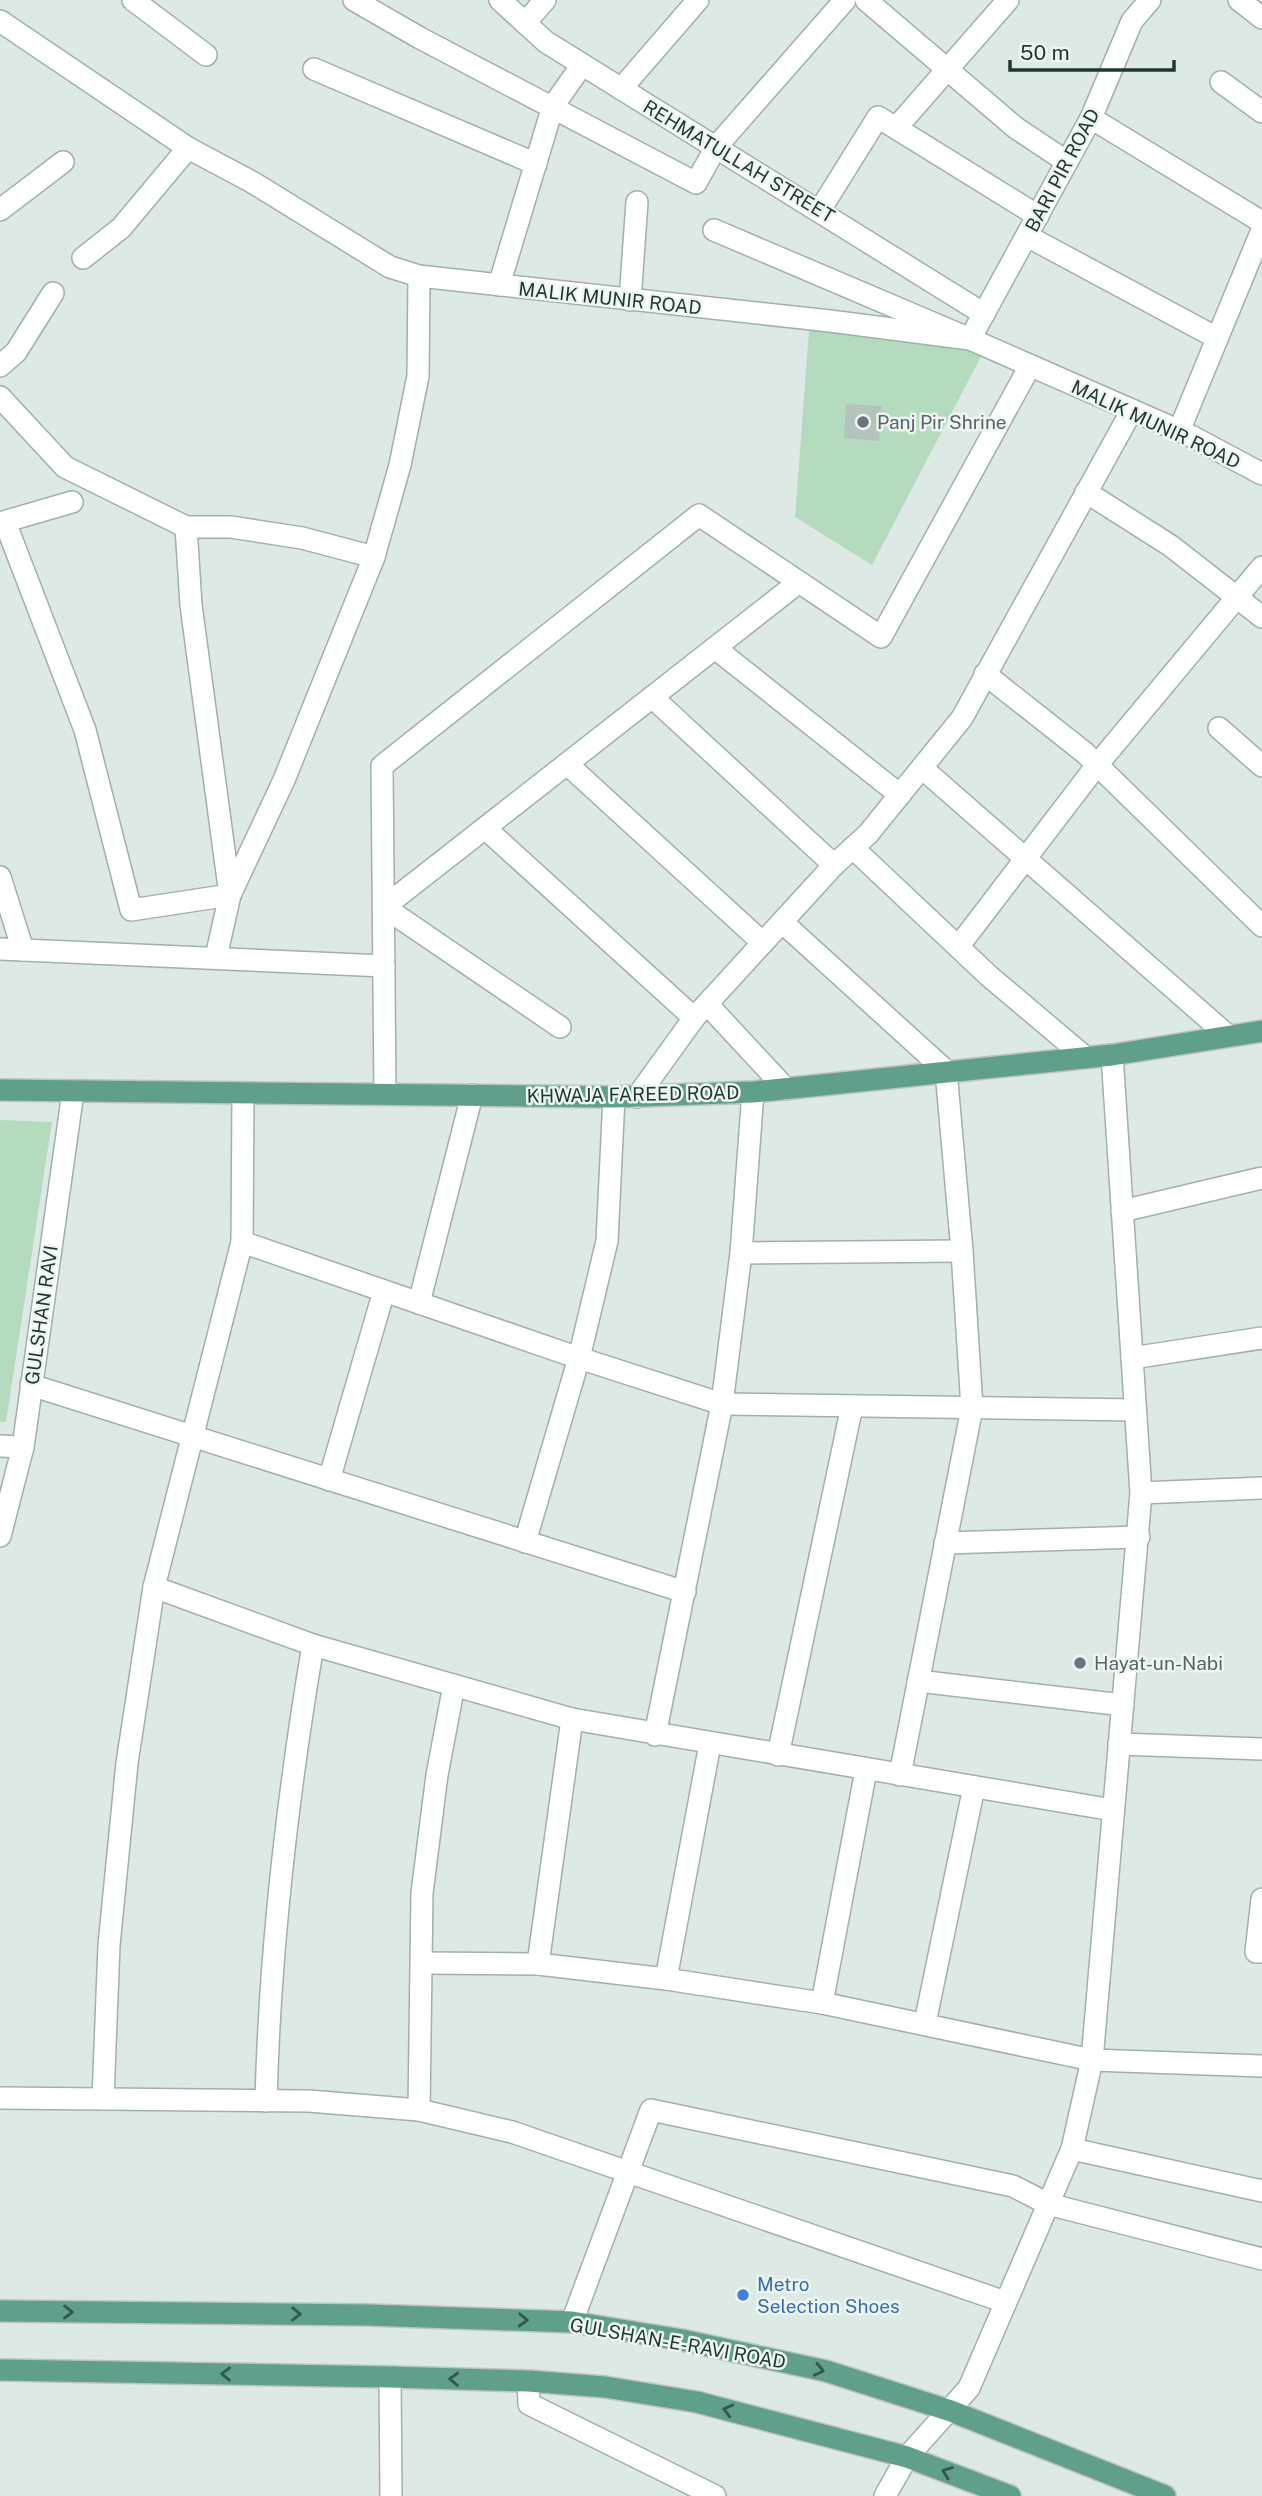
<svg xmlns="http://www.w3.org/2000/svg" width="1262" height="2496" viewBox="0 0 1262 2496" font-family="'Public Sans',sans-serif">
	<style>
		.green { fill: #b5dbbf }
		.building { fill: #b3c4bc }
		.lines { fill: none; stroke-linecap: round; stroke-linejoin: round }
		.minor-casing { stroke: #a0b0ab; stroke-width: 24 }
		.major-casing { stroke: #bcc3c1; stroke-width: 24 }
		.minor { stroke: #fff; stroke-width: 21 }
		.major { stroke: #619f8d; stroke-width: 21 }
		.oneway { stroke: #33574d }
		.worship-dot { fill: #6b7280; stroke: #edf6f1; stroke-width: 2.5 }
		.shop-dot { fill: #3f7fe0; stroke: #edf6f1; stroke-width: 2.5 }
		.labels { text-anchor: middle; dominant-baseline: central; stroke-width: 5; stroke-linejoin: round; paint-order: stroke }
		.street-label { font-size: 19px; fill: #1f3831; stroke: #edf6f1 }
		.worship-label { font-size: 19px; fill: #5b616d; stroke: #edf6f1; text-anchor: start }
		.shop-label { font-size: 19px; fill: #366cbe; stroke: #edf6f1; text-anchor: start }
	</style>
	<rect width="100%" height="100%" fill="#dde9e4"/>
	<g class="green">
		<polygon points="810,318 986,347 872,565 795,517"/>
		<polygon points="0,1120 52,1122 6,1422 0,1422"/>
	</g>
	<polygon class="building" points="846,404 882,406 879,441 844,438"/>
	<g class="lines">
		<g class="minor-casing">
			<g id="minor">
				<polyline points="133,0 206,55"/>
				<polyline points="354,0 420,38 696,183 716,147 845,0"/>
				<polyline points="500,0 546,42 984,314"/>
				<polyline points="866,0 1016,128 1067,162"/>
				<polyline points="1239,0 1262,18"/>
				<polyline points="0,21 188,148 252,182 390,267 419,276 830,321 970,339 1191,436 1262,474"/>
				<polyline points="525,23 545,0"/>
				<polyline points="314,69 536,164"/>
				<polyline points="1221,82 1262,112"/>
				<polyline points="621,89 698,0"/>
				<polyline points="1091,118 1262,222"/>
				<polyline points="896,128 1008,0"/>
				<polyline points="0,210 63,162"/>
				<polyline points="820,210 878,117 1038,216"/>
				<polyline points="714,230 970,339 1091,118 1132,21 1150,0"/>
				<polyline points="1027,236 1217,338"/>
				<polyline points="83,258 121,228 188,148"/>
				<polyline points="499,285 553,106 582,65"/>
				<polyline points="630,300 637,202"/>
				<polyline points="0,366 16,352 53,293"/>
				<polyline points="0,397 65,467 186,527 231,527 302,538 374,557"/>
				<polyline points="1179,431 1262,230"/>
				<polyline points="1086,492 1171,546 1262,617"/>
				<polyline points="5,522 85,730 131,910 230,895 191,605 186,527"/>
				<polyline points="0,523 72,502"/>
				<polyline points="715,648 900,795"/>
				<polyline points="985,674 1085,753 1262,926"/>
				<polyline points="652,697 834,865"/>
				<polyline points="1219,728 1262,766"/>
				<polyline points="567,764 763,943"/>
				<polyline points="922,768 1227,1035"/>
				<polyline points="485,828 694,1018"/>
				<polyline points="853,848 989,976 1085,1057"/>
				<polyline points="0,877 23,950"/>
				<polyline points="782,922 946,1071 962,1251 972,1408 900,1775"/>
				<polyline points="958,947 1097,765 1262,567"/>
				<polyline points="0,949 384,966"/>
				<polyline points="216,957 230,895 284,780 374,557 400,465 418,376 419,276"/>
				<polyline points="707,1004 786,1089"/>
				<polyline points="560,1027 384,907 799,582"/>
				<polyline points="385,1094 382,766 699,515 881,637 1030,366"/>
				<polyline points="637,1097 694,1018 834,865 868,834 962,718 1132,410"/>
				<polyline points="1122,1211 1262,1178"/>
				<polyline points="242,1242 579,1358 722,1404 1135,1410"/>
				<polyline points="741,1253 962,1251"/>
				<polyline points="419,1303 472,1095"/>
				<polyline points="1132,1358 1262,1338"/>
				<polyline points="31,1385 685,1592"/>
				<polyline points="0,1446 23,1447"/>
				<polyline points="329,1480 384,1291"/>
				<polyline points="1141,1493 1262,1488"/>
				<polyline points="0,1536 23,1447 73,1092"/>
				<polyline points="525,1542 579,1358 607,1241 614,1097"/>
				<polyline points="945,1543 1139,1537"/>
				<polyline points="154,1587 313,1645 572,1719 1113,1810"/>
				<polyline points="918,1681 1123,1705"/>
				<polyline points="655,1735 722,1404 741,1253 753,1092"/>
				<polyline points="1119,1744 1262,1749"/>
				<polyline points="778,1755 852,1406"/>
				<polyline points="1262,1899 1256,1952 1262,1952"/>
				<polyline points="422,1963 538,1964 666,1979 822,2003 1092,2060 1262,2066"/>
				<polyline points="538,1964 572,1719"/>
				<polyline points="666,1979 710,1744"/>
				<polyline points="822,2003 866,1770"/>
				<polyline points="925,2023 974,1787"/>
				<polyline points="0,2098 309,2101 419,2110 512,2132 1005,2302"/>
				<polyline points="103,2099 109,1945 127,1763 154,1587 242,1242 243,1093"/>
				<path d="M 266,2101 C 270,1945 287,1799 313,1645"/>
				<polyline points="419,2110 422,1893 437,1775 454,1685"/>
				<polyline points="1072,2149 1262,2191"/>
				<polyline points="572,2322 651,2110 1013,2186 1048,2204 1262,2259"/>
				<polyline points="390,2377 391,2496"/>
				<polyline points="528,2381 529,2404 715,2496"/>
				<polyline points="885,2496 907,2457 969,2388 1072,2149 1092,2060 1141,1493 1112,1055"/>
			</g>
		</g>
		<g class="major-casing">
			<g id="major">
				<polyline points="0,1090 614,1097 753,1092 1112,1055 1262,1031"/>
				<polyline points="0,2311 368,2315 572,2322 682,2340 826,2371 951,2411 1165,2496"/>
				<polyline points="0,2370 390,2377 528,2381 605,2387 697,2402 907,2457 1010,2496"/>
			</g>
		</g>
		<use href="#minor" class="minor"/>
		<use href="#major" class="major"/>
	</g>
	<defs><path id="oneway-chevron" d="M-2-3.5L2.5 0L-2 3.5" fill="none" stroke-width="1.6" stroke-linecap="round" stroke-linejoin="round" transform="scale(1.75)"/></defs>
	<g class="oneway">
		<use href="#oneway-chevron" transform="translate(68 2312) rotate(1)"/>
		<use href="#oneway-chevron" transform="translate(296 2314) rotate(1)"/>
		<use href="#oneway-chevron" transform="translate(523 2320) rotate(2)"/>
		<use href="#oneway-chevron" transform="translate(819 2370) rotate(13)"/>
		<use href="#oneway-chevron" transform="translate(226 2374) rotate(-179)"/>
		<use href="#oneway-chevron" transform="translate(454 2379) rotate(-178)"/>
		<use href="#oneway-chevron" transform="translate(728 2410) rotate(-165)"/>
		<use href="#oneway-chevron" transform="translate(947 2472) rotate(-159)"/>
	</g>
	<g class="worship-dot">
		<circle cx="863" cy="422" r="7"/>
		<circle cx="1080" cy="1663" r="7"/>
	</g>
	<circle class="shop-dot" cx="743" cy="2295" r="7"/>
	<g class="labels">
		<g class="street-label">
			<text transform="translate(739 161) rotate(31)">REHMATULLAH STREET</text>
			<text transform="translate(1062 170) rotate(-62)">BARI PIR ROAD</text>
			<text transform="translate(610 298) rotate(6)">MALIK MUNIR ROAD</text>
			<text transform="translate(1156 424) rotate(25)">MALIK MUNIR ROAD</text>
			<text transform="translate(633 1094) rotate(-1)">KHWAJA FAREED ROAD</text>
			<text transform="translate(41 1315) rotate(-82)">GULSHAN RAVI</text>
			<text transform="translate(678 2343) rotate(10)">GULSHAN-E-RAVI ROAD</text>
		</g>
		<g class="worship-label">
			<text x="877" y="422">Panj Pir Shrine</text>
			<text x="1094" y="1663">Hayat-un-Nabi</text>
		</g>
		<g class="shop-label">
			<text x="757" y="2284">Metro<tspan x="757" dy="22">Selection Shoes</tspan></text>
		</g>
	</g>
	<path d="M1010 60v10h164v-10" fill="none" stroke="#1f3831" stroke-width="3.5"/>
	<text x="1020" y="60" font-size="21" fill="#1f3831" stroke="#edf6f1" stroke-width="5" paint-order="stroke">50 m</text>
</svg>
